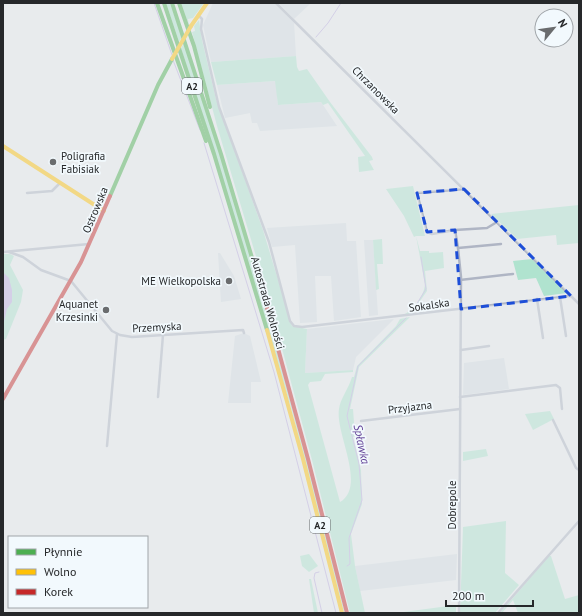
<svg xmlns="http://www.w3.org/2000/svg" width="582" height="616" viewBox="0 0 582 616" font-family="'PT Sans',sans-serif">
	<style>
		.built { fill: #d4dce2 }
		.green { fill: #b0e3cf }
		.water { fill: #bcaddf }
		.lines { fill: none; stroke-linecap: round; stroke-linejoin: round }
		.stream { stroke: #bcaddf; stroke-width: 1 }
		.street { stroke: #afb5c4; stroke-width: 2.5 }
		.fast { stroke: #4caf50; stroke-width: 4 }
		.slow { stroke: #ffc107; stroke-width: 4 }
		.jam { stroke: #c62828; stroke-width: 4 }
		.slow-bridge { stroke: #ffc107; stroke-width: 4 }
		.marked { fill: none; stroke: #1d4ed8; stroke-width: 3; stroke-dasharray: 8 5; stroke-linejoin: round }
		.poi-dot { fill: #6a6c6e; stroke: #f2f9fd; stroke-width: 1.5 }
		.labels { text-anchor: middle; dominant-baseline: central; stroke-width: 3.5; stroke-linejoin: round; paint-order: stroke }
		.shield { fill: #f2f9fd; stroke: #636769; stroke-width: 1 }
		.shield-label { font-size: 10px; font-weight: bold; fill: #26282a }
		.street-label { font-size: 11px; fill: #26282a; stroke: #f2f9fd }
		.poi-label { font-size: 11px; fill: #26282a; stroke: #f2f9fd; text-anchor: end }
		.water-label { font-size: 12px; font-style: italic; fill: #634297; stroke: #f2f9fd }
	</style>
	<rect width="100%" height="100%" fill="#e8ebed"/>
	<g class="built">
		<polygon points="213,3 275,3 294,23 296,56 211,62 203,25"/>
		<polygon points="279,3 311,3 294,19"/>
		<polygon points="276,81 278,105 321,102 337,126 260,131 257,123 252,123 250,113 225,118 217,85"/>
		<polygon points="346,223 347,241 356,241 361,317 334,321 331,276 315,276 317,322 300,323 295,245 272,247 267,228"/>
		<polygon points="364,240 373,240 378,315 369,316"/>
		<polygon points="218,253 220,253 234,276 241,299 221,302"/>
		<polygon points="394,319 356,357 353,370 305,373 307,329"/>
		<polygon points="244,333 250,336 261,382 251,382 251,403 228,403 235,336"/>
		<polygon points="504,358 509,389 463,395 464,363"/>
		<polygon points="457,554 456,580 360,591 355,566"/>
	</g>
	<g class="green">
		<polygon points="166,3 170,3 182,37 179,42"/>
		<polygon points="181,3 204,3 193,18 188,19 189,26"/>
		<path d="M 199,20 L 202,40 L 216,99 L 263,230 L 292,326 L 307,329 L 305,373 L 353,370 L 353,372 L 325,374 L 321,381 L 310,382 L 308,385 L 340,502 C 367,486 335,433 339,409 C 340,399 349,388 352,377 L 354,377 L 357,366 L 396,326 L 400,319 L 410,317 L 359,367 L 350,409 L 353,409 L 355,436 L 353,437 L 361,470 L 362,504 L 351,534 L 355,566 L 365,613 L 350,613 L 312,460 L 267,293 L 217,126 L 192,32 L 195,31 L 194,26 Z"/>
		<polygon points="184,43 244,231 314,485 345,613 344,613 292,411 181,48"/>
		<polygon points="296,56 297,67 299,71 307,69 330,102 372,157 373,160 369,161 374,170 359,172 358,157 365,156 328,103 323,105 321,102 278,105 275,81 217,85 211,62"/>
		<path d="M 413,186 L 425,236 L 416,236 L 420,251 L 429,251 L 429,253 L 443,252 L 444,268 L 425,271 L 427,291 L 411,314 L 403,315 C 414,310 424,296 425,284 L 416,236 L 414,237 L 404,216 L 386,189 Z"/>
		<polygon points="579,205 579,243 557,245 556,235 517,239 491,214"/>
		<polygon points="382,239 383,264 377,264 379,289 376,290 373,240"/>
		<polygon points="3,254 10,254 14,256 10,265 23,290 21,302 6,339 3,340"/>
		<polygon points="532,259 567,293 544,296 536,278 518,280 513,261"/>
		<polygon points="550,411 554,419 533,430 525,414"/>
		<polygon points="486,449 488,456 463,461 463,452"/>
		<polygon points="506,521 505,573 519,585 495,613 460,613 463,527"/>
		<polygon points="309,554 318,566 309,572 302,566 300,556"/>
		<polygon points="549,556 551,556 565,599 579,595 579,613 518,613 513,600 502,613 500,613"/>
		<polygon points="309,579 311,579 318,613 314,613"/>
		<polygon points="456,605 456,613 396,613"/>
	</g>
	<polygon class="water" points="3,272 9,278 12,290 12,302 7,309 3,326"/>
	<g class="lines">
		<g class="stream">
			<polyline points="154,3 172,55"/>
			<polyline points="316,37 328,23 341,3"/>
			<polyline points="173,60 200,130"/>
			<polyline points="204,143 274,372 336,613"/>
			<polyline points="411,313 426,289 421,257"/>
			<polyline points="347,566 350,564 349,538 362,500 359,464 347,416 358,366 406,318"/>
			<polyline points="319,572 315,573 314,578 322,613"/>
		</g>
		<g class="street">
			<polyline points="276,3 579,304"/>
			<polyline points="198,15 202,19 201,29 219,107 269,242 290,321 294,326 302,327 571,296"/>
			<polyline points="27,193 52,191 60,183"/>
			<polyline points="455,230 487,228 497,222"/>
			<polyline points="458,248 455,230 432,234 427,232 417,193 464,189"/>
			<polyline points="3,252 89,244"/>
			<polyline points="9,252 23,257 41,270 71,281 112,331 120,335 132,337 243,330 244,333"/>
			<polyline points="460,280 513,274"/>
			<polyline points="560,297 566,336"/>
			<polyline points="537,299 543,338"/>
			<polyline points="461,350 489,346"/>
			<polyline points="158,397 163,335"/>
			<polyline points="460,397 556,385 560,388 562,409"/>
			<polyline points="553,420 576,468 579,470"/>
			<polyline points="361,421 460,409"/>
			<polyline points="107,446 117,334"/>
			<polyline points="459,613 461,277 458,248 501,244"/>
			<polyline points="498,613 579,521"/>
		</g>
		<g class="fast">
			<polyline points="157,3 206,141"/>
			<polyline points="164,3 214,154 267,330"/>
			<polyline points="172,3 221,154 267,308"/>
			<polyline points="179,3 194,46 210,107"/>
			<polyline points="110,196 158,85 172,59"/>
		</g>
		<g class="slow">
			<polyline points="191,26 207,3"/>
			<polyline points="3,146 104,211"/>
			<polyline points="267,330 303,459 342,613"/>
		</g>
		<g class="jam">
			<polyline points="267,308 308,459 347,613"/>
			<polyline points="3,399 81,262 110,196"/>
		</g>
		<polyline class="slow-bridge" points="172,59 191,26"/>
	</g>
	<path d="M0 0H582V616H0ZM 464,189 L 571,296 L 461,309 L 455,230 L 427,232 L 417,193 Z" fill="#e8ebed" fill-opacity=".55" fill-rule="evenodd"/>
	<path class="marked" d="M 464,189 L 571,296 L 461,309 L 455,230 L 427,232 L 417,193 Z"/>
	<g class="poi-dot">
		<circle cx="53" cy="162" r="4"/>
		<circle cx="229" cy="281" r="4"/>
		<circle cx="106" cy="310" r="4"/>
	</g>
	<g class="labels">
		<g class="shield">
			<rect x="182" y="78" width="20" height="16" rx="3"/>
			<rect x="310" y="517" width="20" height="16" rx="3"/>
		</g>
		<g class="shield-label">
			<text x="192" y="86">A2</text>
			<text x="320" y="525">A2</text>
		</g>
		<g class="street-label">
			<text transform="translate(376 90) rotate(45)">Chrzanowska</text>
			<text transform="translate(95 210) rotate(-67)">Ostrowska</text>
			<text transform="translate(268 303) rotate(74)">Autostrada Wolności</text>
			<text transform="translate(429 305) rotate(-8)">Sokalska</text>
			<text transform="translate(157 327) rotate(-3)">Przemyska</text>
			<text transform="translate(410 407) rotate(-7)">Przyjazna</text>
			<text transform="translate(452 505) rotate(-90)">Dobrepole</text>
		</g>
		<g class="poi-label">
			<text x="61" y="156" text-anchor="start">Poligrafia<tspan x="61" dy="13">Fabisiak</tspan></text>
			<text x="221" y="281">ME Wielkopolska</text>
			<text x="98" y="304">Aquanet<tspan x="98" dy="13">Krzesinki</tspan></text>
		</g>
		<g class="water-label">
			<text transform="translate(362 444) rotate(78)">Spławka</text>
		</g>
	</g>
	<rect width="582" height="616" fill="none" stroke="#26282a" stroke-width="8"/>
	<rect x="8" y="536" width="140" height="72" fill="#f2f9fd" stroke="#a0a5a9"/>
	<rect x="16" y="549" width="20" height="6" fill="#4caf50" stroke="#a0a5a9"/>
	<text x="44" y="556" font-size="12" fill="#26282a">Płynnie</text>
	<rect x="16" y="569" width="20" height="6" fill="#ffc107" stroke="#a0a5a9"/>
	<text x="44" y="576" font-size="12" fill="#26282a">Wolno</text>
	<rect x="16" y="589" width="20" height="6" fill="#c62828" stroke="#a0a5a9"/>
	<text x="44" y="596" font-size="12" fill="#26282a">Korek</text>
	<g transform="translate(554 28) rotate(61)"><circle r="19" fill="#f2f9fd" stroke="#a0a5a9"/>
	<path d="M0-3L7 15L0 10L-7 15Z" fill="#6a6c6e"/>
	<text y="-6" font-size="11" font-weight="bold" text-anchor="middle" fill="#26282a">N</text>
	</g>
	<path d="M446 600v6h87v-6" fill="none" stroke="#26282a" stroke-width="2"/>
	<text x="452" y="600" font-size="12" fill="#26282a" stroke="#f2f9fd" stroke-width="3" paint-order="stroke">200 m</text>
</svg>
